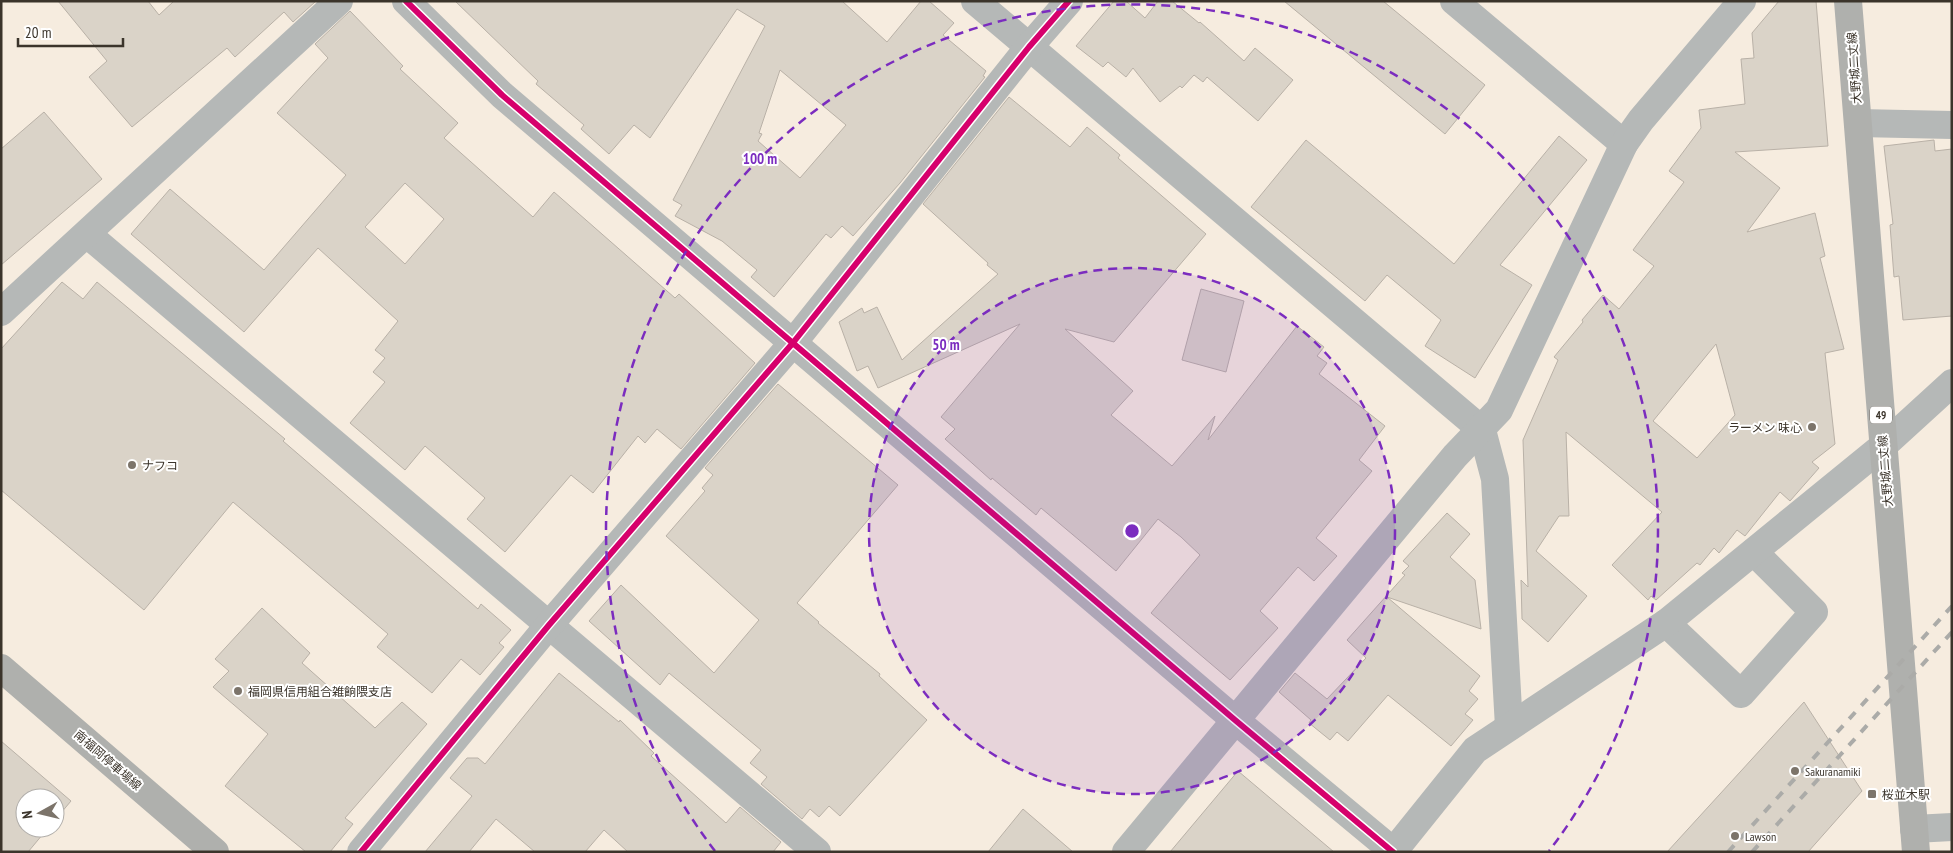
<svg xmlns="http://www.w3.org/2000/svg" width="1953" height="853" viewBox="0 0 1953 853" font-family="'PT Sans Narrow','Noto Sans JP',sans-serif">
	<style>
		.building { fill: #dad3c8; stroke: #b9b1a7; fill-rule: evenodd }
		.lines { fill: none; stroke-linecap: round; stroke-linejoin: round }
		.minor { stroke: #b5b8b7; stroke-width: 28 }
		.major { stroke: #afb0ad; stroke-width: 28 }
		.rail { stroke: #ababa8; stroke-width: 4; stroke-dasharray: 9 9; stroke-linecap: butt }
		.cycleway-casing { stroke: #fff; stroke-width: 9 }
		.cycleway { stroke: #d6006c; stroke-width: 6 }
		.ring { fill: none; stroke: #7b2cbf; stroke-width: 2.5; stroke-dasharray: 9 6 }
		.poi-dot { fill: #7c746a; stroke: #fff; stroke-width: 2 }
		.labels { text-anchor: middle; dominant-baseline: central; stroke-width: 4; stroke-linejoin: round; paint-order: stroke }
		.shield { fill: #fff; stroke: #76716b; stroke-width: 1 }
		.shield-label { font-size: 11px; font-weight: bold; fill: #3b342b }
		.street-label { font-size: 12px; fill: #3b342b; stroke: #fff }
		.poi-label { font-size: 12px; fill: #3b342b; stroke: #fff; text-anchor: start }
		.centre { fill: #7b2cbf; stroke: #fff; stroke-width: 2.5 }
		.ring-label { font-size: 15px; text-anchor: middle; font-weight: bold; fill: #7b2cbf; stroke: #fff; stroke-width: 4; stroke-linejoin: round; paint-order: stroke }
	</style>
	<rect width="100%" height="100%" fill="#f6ecdf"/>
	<g class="building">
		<polygon points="58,1 148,1 159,15 174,1 316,1 293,22 284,12 235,57 227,48 132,127 89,77 107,61"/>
		<path d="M 455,1 L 842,1 L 887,42 L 921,1 L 929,1 L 954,23 L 943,35 L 986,71 L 983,76 L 985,77 L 900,183 L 853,236 L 842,226 L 831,238 L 826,234 L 774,297 L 751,277 L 757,270 L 722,241 L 675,216 L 682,205 L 673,200 L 765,26 L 737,9 L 650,138 L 634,125 L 609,154 L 581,129 L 584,125 L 536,84 L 538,81 ZM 780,70 L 846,125 L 800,178 L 758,141 L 762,134 L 759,133 Z"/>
		<polygon points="1114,1 1126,1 1145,18 1158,1 1172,1 1199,23 1200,22 1244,61 1255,48 1293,80 1258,121 1207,77 1203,82 1194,75 1182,88 1180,86 1160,102 1133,68 1126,77 1108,62 1103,67 1076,46"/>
		<polygon points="1284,1 1383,1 1485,85 1445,134"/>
		<path d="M 1779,1 L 1816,1 L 1828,146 L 1735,152 L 1780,188 L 1747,232 L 1815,213 L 1825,256 L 1820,258 L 1844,349 L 1825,353 L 1835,444 L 1812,462 L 1819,468 L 1790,501 L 1780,492 L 1745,536 L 1737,530 L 1719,553 L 1714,548 L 1700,565 L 1697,563 L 1656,600 L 1651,596 L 1648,600 L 1612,565 L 1662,512 L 1566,432 L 1569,516 L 1559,516 L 1536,551 L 1587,596 L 1548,642 L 1522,619 L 1521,580 L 1528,587 L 1523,440 L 1558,360 L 1554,357 L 1583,322 L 1582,320 L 1603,295 L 1619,309 L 1654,266 L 1633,250 L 1684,182 L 1669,171 L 1701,128 L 1699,110 L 1745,104 L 1741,59 L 1754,58 L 1752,33 ZM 1716,344 L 1735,415 L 1697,458 L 1653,421 Z"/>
		<path d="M 350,11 L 403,66 L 400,69 L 458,123 L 444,138 L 533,217 L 554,192 L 675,298 L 679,294 L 755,363 L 681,449 L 657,429 L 645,443 L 638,436 L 593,493 L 571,475 L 505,552 L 467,519 L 485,498 L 425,446 L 405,470 L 350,423 L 385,382 L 373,372 L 385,358 L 375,350 L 398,321 L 318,248 L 244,332 L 131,234 L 170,189 L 264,270 L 346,175 L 277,113 L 328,58 L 315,44 ZM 405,183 L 444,219 L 405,264 L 365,227 Z"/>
		<polygon points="1009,97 1070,147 1087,127 1120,155 1118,158 1206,234 1114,342 1065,329 1133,391 1111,415 1172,466 1215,416 1208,440 1297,326 1324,347 1317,356 1327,363 1319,374 1385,426 1359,460 1372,471 1316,538 1337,556 1314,581 1298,567 1260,611 1278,628 1230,680 1151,613 1200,555 1181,537 1158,519 1116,571 1041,508 1036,515 992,478 991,480 945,439 955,429 941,417 1020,324 878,388 868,366 857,371 839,322 862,308 864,313 877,307 902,360 998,274 987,265 988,263 923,204"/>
		<polygon points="44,112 102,179 1,265 1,149"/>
		<polygon points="1559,136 1587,160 1500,265 1532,285 1475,378 1425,346 1441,320 1387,275 1365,301 1251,207 1306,140 1454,264"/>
		<polygon points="1934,140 1935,151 1952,149 1952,316 1903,320 1899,276 1894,277 1890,225 1893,224 1884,146"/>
		<polygon points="62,282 83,299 97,282 285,439 283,441 478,609 481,604 511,630 499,643 504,647 480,675 461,659 432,693 377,647 388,634 233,502 144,610 1,490 1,349"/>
		<polygon points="1201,289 1244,301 1226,372 1182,360"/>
		<polygon points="778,384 898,485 797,603 819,622 818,623 880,674 879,676 927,720 840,816 829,806 819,817 810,809 802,819 761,784 767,777 750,763 761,750 669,673 660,685 589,621 621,585 714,673 759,620 666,536 705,491 702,488 713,475 705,468"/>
		<polygon points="1447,513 1470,534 1450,557 1475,580 1481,629 1387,597 1480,676 1469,691 1478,699 1465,714 1473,720 1451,746 1388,695 1348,741 1337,732 1330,740 1309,723 1311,720 1279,692 1295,673 1327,699 1366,658 1347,640 1405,575 1402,573 1409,566 1403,561"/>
		<polygon points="262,608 310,653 302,663 375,728 402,702 427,724 345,818 353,824 330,852 306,852 225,786 268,734 213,687 229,671 215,659"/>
		<polygon points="559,673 619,722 620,720 654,753 651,756 726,823 740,807 781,842 773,852 628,852 604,830 585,852 535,852 496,819 469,852 425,852 472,796 450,778 467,758 478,758 485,764"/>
		<polygon points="1804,702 1862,791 1808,852 1667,852"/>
		<polygon points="1,741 71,801 55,820 55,798 25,798 25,828 48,828 28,852 1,852"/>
		<polygon points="1238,771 1334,852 1170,852"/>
		<polygon points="1023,809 1073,852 988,852"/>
	</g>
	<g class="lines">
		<g class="minor">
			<polyline points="406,1 502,95 1235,720 1393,851"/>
			<polyline points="975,1 1482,430 1495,479 1509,727"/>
			<polyline points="1454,1 1624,144"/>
			<polyline points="1858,123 1952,125"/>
			<polyline points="87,234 817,852"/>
			<polyline points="1,312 339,1"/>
			<polyline points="1666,623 1741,694 1814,612 1754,552"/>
			<polyline points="1914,829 1952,827"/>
			<polyline points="361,852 549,625 792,344 1029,47 1069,1"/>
			<polyline points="1126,852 1455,456 1499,410 1624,144 1641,120 1742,1"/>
			<polyline points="1393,852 1475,750 1666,623 1883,446 1952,383"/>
		</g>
		<g class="major">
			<polyline points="1848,1 1916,852"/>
			<polyline points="1,668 215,852"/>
		</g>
		<g class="rail">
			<polyline points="1728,852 1952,606"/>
			<polyline points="1752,852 1952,632"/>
		</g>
		<g class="cycleway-casing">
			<g id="cycleway">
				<polyline points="406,1 502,95 1235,720 1393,852"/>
				<polyline points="361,852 549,625 792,344 1029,47 1069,1"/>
			</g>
		</g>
		<use href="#cycleway" class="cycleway"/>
	</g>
	<circle cx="1132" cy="531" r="263" fill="#7b2cbf" fill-opacity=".12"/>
	<g class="ring">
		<circle cx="1132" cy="531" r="263"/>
		<path d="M715 851A526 526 0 1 1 1549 851"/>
	</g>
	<g class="poi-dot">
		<circle cx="1812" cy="427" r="5"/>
		<circle cx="132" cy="465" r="5"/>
		<circle cx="238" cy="691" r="5"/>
		<circle cx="1795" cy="771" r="5"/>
		<rect x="1867" y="789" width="10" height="10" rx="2.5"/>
		<circle cx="1735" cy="836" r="5"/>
	</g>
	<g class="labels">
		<rect class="shield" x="1870" y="406.5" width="22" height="17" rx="4"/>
		<g class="shield-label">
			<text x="1881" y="415">49</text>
		</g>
		<g class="street-label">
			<text transform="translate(1854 68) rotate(-94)">大野城二丈線</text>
			<text transform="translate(1885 471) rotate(-95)">大野城二丈線</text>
			<text transform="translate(108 760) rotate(41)">南福岡停車場線</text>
		</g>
		<g class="poi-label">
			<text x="1802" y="427" text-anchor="end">ラーメン 味心</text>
			<text x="142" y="465">ナフコ</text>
			<text x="248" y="691">福岡県信用組合雑餉隈支店</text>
			<text x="1805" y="771">Sakuranamiki</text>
			<text x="1882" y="794">桜並木駅</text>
			<text x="1745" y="836">Lawson</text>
		</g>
	</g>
	<circle cx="1132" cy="531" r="8" class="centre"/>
	<g class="ring-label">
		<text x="760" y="164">100 m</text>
		<text x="946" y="350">50 m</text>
	</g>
	<rect width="1953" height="853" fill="none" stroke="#3b342b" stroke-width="5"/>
	<g transform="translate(40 813) rotate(262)"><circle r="24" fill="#ffffff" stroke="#b1aeaa"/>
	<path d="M0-4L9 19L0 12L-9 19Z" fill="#7c746a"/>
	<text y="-8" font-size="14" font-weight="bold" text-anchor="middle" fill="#3b342b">N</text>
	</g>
	<path d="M18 38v8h105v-8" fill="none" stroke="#3b342b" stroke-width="2.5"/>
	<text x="25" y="38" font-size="15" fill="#3b342b" stroke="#ffffff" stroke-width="4" paint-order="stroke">20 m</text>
</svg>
